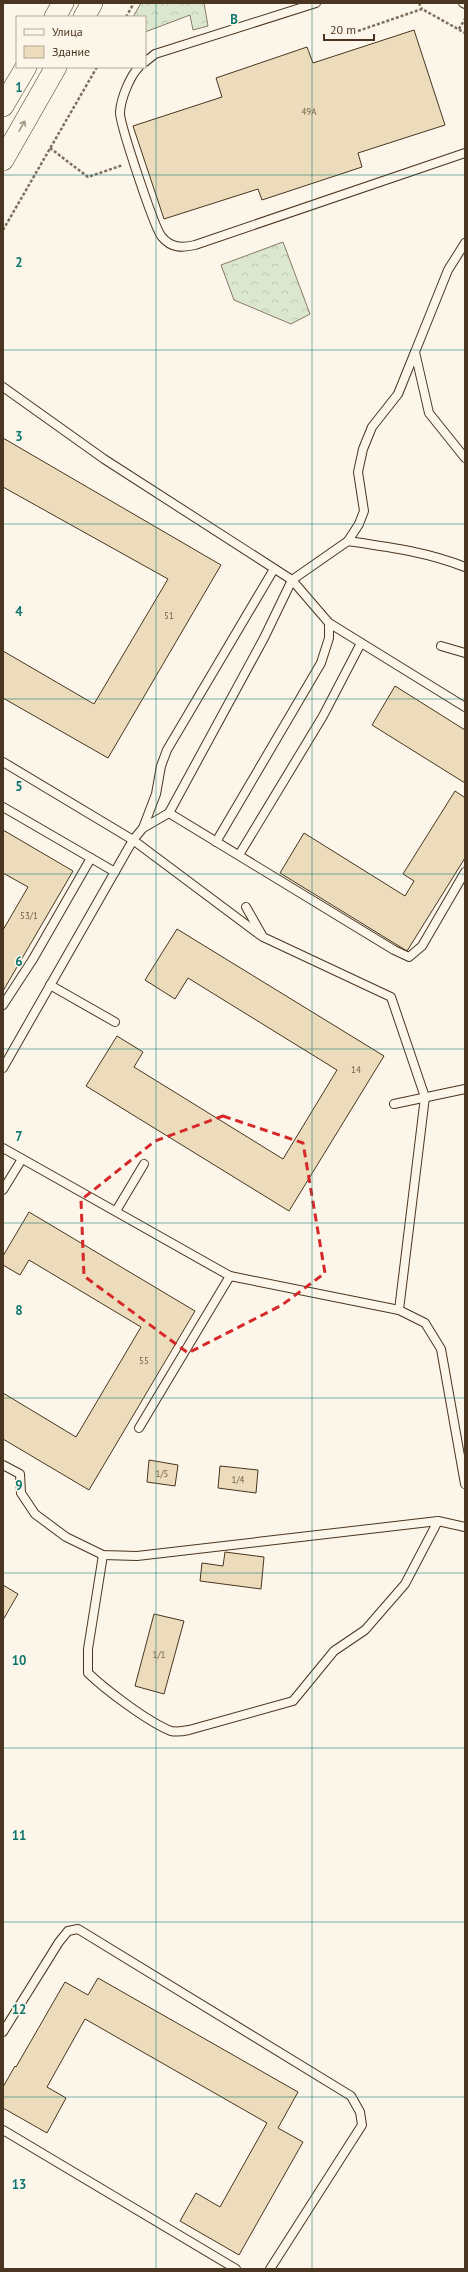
<svg xmlns="http://www.w3.org/2000/svg" width="468" height="2272" viewBox="0 0 468 2272" font-family="'PT Sans',sans-serif">
	<style>
		.forest { fill: url(#forest-crowns); stroke: #887966 }
		.building { fill: #ecdcbc; stroke: #4a3520 }
		.lines { fill: none; stroke-linecap: round; stroke-linejoin: round }
		.lane-casing { stroke: #4a3520; stroke-width: 10 }
		.secondary-casing { stroke: #4a3520; stroke-width: 22 }
		.path { stroke: #7f6f5c; stroke-width: 2.5; stroke-dasharray: 3 2; stroke-linecap: butt }
		.lane { stroke: #fbf6e9; stroke-width: 8 }
		.secondary { stroke: #fbf6e9; stroke-width: 21 }
		.oneway { stroke: #a29684 }
		.marked { fill: none; stroke: #d62828; stroke-width: 3; stroke-dasharray: 8 5; stroke-linejoin: round }
		.grid { fill: none; stroke: #0f766e; stroke-width: 1; stroke-opacity: 0.55 }
		.labels { text-anchor: middle; dominant-baseline: central; stroke-width: 3; stroke-linejoin: round; paint-order: stroke }
		.number-label { font-size: 9px; fill: #725f47 }
		.grid-label { font-size: 13px; text-anchor: middle; font-weight: bold; fill: #0f766e; stroke: #fbf6e9; stroke-width: 3; stroke-linejoin: round; paint-order: stroke }
	</style>
	<defs>
		<pattern id="forest-crowns" width="20" height="18" patternUnits="userSpaceOnUse"><rect width="20" height="18" fill="#dce7d0"/><path d="M2 6a3 3 0 1 1 6 0M12 15a3 3 0 1 1 6 0" fill="none" stroke="#bec7b2"/></pattern>
	</defs>
	<rect width="100%" height="100%" fill="#fbf6e9"/>
	<g class="forest">
		<polygon points="141,3 204,3 208,26 193,30 190,15 145,32 145,17 133,17"/>
		<polygon points="283,242 310,314 291,324 234,300 221,265"/>
	</g>
	<g class="building">
		<polygon points="414,30 445,125 358,153 362,167 262,200 258,189 164,219 133,126 222,97 216,78 307,47 313,63"/>
		<polygon points="3,438 221,565 108,758 3,698 3,651 94,704 168,579 3,487"/>
		<polygon points="395,686 465,730 465,783 372,725"/>
		<polygon points="455,791 464,797 465,795 465,858 407,951 280,873 304,833 405,896 414,881 403,874"/>
		<polygon points="3,830 73,871 3,991 3,930 28,887 3,873"/>
		<polygon points="177,929 384,1056 289,1211 86,1086 117,1036 143,1052 134,1067 283,1159 337,1070 188,978 175,999 145,980"/>
		<polygon points="29,1212 195,1311 89,1490 3,1439 3,1393 76,1437 141,1327 29,1260 20,1275 3,1265 3,1256"/>
		<polygon points="149,1460 178,1465 175,1486 147,1482"/>
		<polygon points="220,1466 258,1470 256,1493 218,1488"/>
		<polygon points="225,1552 264,1557 261,1589 200,1581 202,1563 223,1566"/>
		<polygon points="3,1585 18,1594 3,1620"/>
		<polygon points="154,1614 184,1621 164,1694 135,1686"/>
		<polygon points="98,1978 298,2092 278,2128 303,2142 239,2255 180,2221 196,2193 220,2207 267,2123 85,2019 47,2087 66,2098 47,2133 3,2108 3,2087 15,2066 16,2067 65,1982 88,1995"/>
	</g>
	<g class="lines">
		<g class="lane-casing">
			<g id="lane">
				<polyline points="463,3 465,4"/>
				<polyline points="145,62 155,54 316,3"/>
				<path d="M 139,67 C 130,76 121,98 120,112 C 119,122 155,230 162,237 C 171,248 182,248 195,245 L 465,153"/>
				<polyline points="465,243 448,270 415,352 429,413 465,458"/>
				<polyline points="3,387 104,459 292,580 329,623 329,638 321,663 216,842"/>
				<polyline points="348,541 359,524 364,511 358,472 363,449 372,427 398,394 415,352"/>
				<polyline points="329,623 465,707"/>
				<polyline points="441,646 465,653"/>
				<polyline points="3,762 133,840 3,1068"/>
				<polyline points="3,807 115,872"/>
				<polyline points="169,813 394,950 409,957 422,946 465,872"/>
				<polyline points="143,828 156,794 161,766 167,750 274,569"/>
				<polyline points="239,855 323,716 361,643"/>
				<polyline points="246,907 263,937 391,997 425,1097 399,1310 425,1323 441,1349 465,1484"/>
				<path d="M 260,935 L 133,840 L 143,828 L 169,813 L 264,638 L 292,580 L 348,541 C 389,547 427,552 465,567"/>
				<polyline points="50,985 115,1022"/>
				<polyline points="3,1005 33,959 91,858"/>
				<polyline points="394,1104 465,1089"/>
				<polyline points="3,1148 230,1276 399,1310"/>
				<polyline points="3,1190 22,1159"/>
				<polyline points="116,1211 144,1164"/>
				<polyline points="139,1428 230,1276"/>
				<polyline points="3,1465 20,1474 21,1493 35,1514 66,1537 103,1555 137,1556 438,1521 465,1527"/>
				<path d="M 103,1555 L 88,1649 L 88,1673 C 106,1690 148,1722 171,1731 C 176,1732 184,1731 189,1730 L 293,1701 L 334,1651 L 365,1630 L 405,1584 L 438,1521"/>
				<polyline points="3,2032 59,1942 68,1931 78,1929 351,2096 360,2112 362,2125 270,2269"/>
				<polyline points="3,2130 236,2269"/>
			</g>
		</g>
		<g class="secondary-casing">
			<g id="secondary">
				<polyline points="55,17 63,3"/>
				<polyline points="84,17 92,3"/>
				<polyline points="3,106 26,67"/>
				<polyline points="3,160 56,67"/>
			</g>
		</g>
		<g class="path">
			<polyline points="419,3 422,9"/>
			<polyline points="126,17 134,3"/>
			<polyline points="459,29 465,19"/>
			<polyline points="358,31 422,9 465,33"/>
			<polyline points="50,148 88,177 123,165"/>
			<polyline points="3,230 97,67"/>
		</g>
		<use href="#lane" class="lane"/>
		<use href="#secondary" class="secondary"/>
	</g>
	<defs><path id="oneway-shaft" d="M-6 0H5M1.5-3L5.5 0L1.5 3" fill="none" stroke-width="1.6" stroke-linecap="round" stroke-linejoin="round"/></defs>
	<use class="oneway" href="#oneway-shaft" transform="translate(22 126) rotate(-60)"/>
	<path class="marked" d="M 223,1116 L 303,1143 L 325,1273 L 282,1305 L 188,1353 L 84,1276 L 81,1200 L 155,1141 Z"/>
	<path class="grid" d="M 156,3 L 156,2269M 312,3 L 312,2269M 3,175 L 465,175M 3,350 L 465,350M 3,524 L 465,524M 3,699 L 465,699M 3,874 L 465,874M 3,1049 L 465,1049M 3,1223 L 465,1223M 3,1398 L 465,1398M 3,1573 L 465,1573M 3,1748 L 465,1748M 3,1922 L 465,1922M 3,2097 L 465,2097"/>
	<g class="labels">
		<g class="number-label">
			<text x="309" y="111">49А</text>
			<text x="169" y="615">51</text>
			<text x="29" y="915">53/1</text>
			<text x="356" y="1069">14</text>
			<text x="144" y="1360">55</text>
			<text x="162" y="1473">1/5</text>
			<text x="238" y="1479">1/4</text>
			<text x="159" y="1654">1/1</text>
		</g>
	</g>
	<g class="grid-label">
		<text x="234" y="24">B</text>
		<text x="19" y="92">1</text>
		<text x="19" y="267">2</text>
		<text x="19" y="441">3</text>
		<text x="19" y="616">4</text>
		<text x="19" y="791">5</text>
		<text x="19" y="966">6</text>
		<text x="19" y="1141">7</text>
		<text x="19" y="1315">8</text>
		<text x="19" y="1490">9</text>
		<text x="19" y="1665">10</text>
		<text x="19" y="1840">11</text>
		<text x="19" y="2014">12</text>
		<text x="19" y="2189">13</text>
	</g>
	<rect width="468" height="2272" fill="none" stroke="#4a3520" stroke-width="8"/>
	<rect x="16" y="16" width="130" height="52" fill="#fbf6e9" stroke="#b4a999"/>
	<rect x="24" y="29" width="20" height="6" fill="#fbf6e9" stroke="#b4a999"/>
	<text x="52" y="36" font-size="12" fill="#4a3520">Улица</text>
	<rect x="24" y="46" width="20" height="12" fill="#ecdcbc" stroke="#b4a999"/>
	<text x="52" y="56" font-size="12" fill="#4a3520">Здание</text>
	<path d="M324 34v6h50v-6" fill="none" stroke="#4a3520" stroke-width="2"/>
	<text x="330" y="34" font-size="12" fill="#4a3520" stroke="#fbf6e9" stroke-width="3" paint-order="stroke">20 m</text>
</svg>
